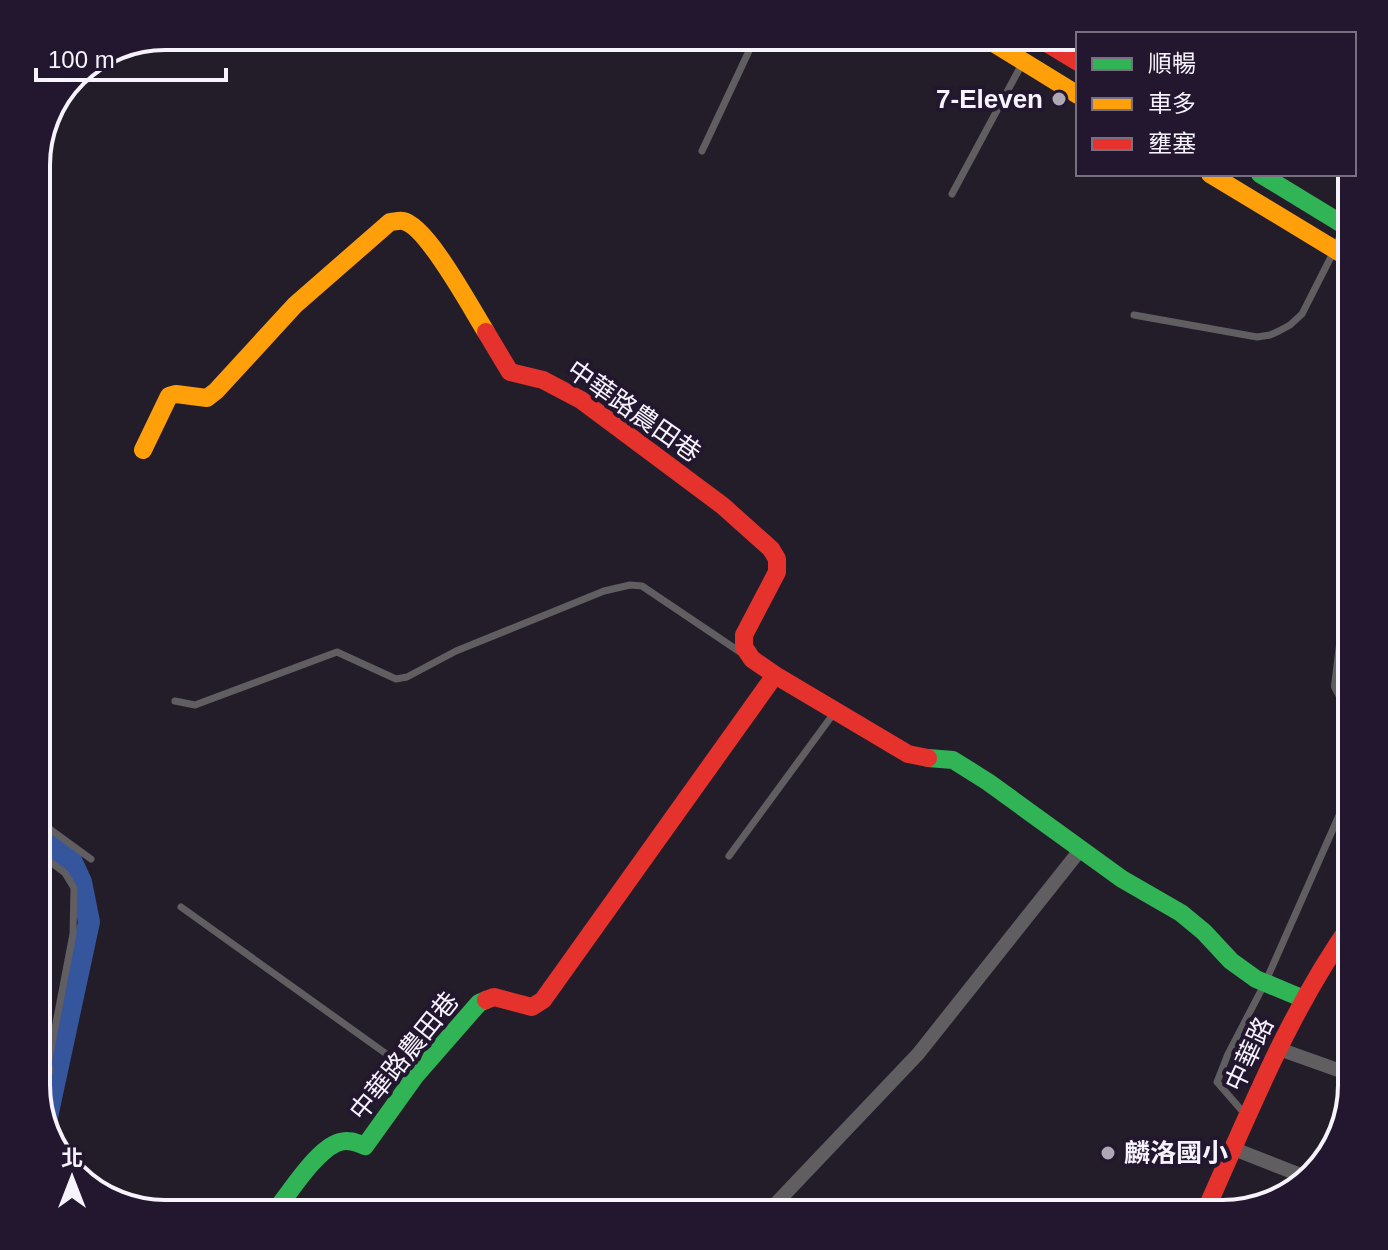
<svg xmlns="http://www.w3.org/2000/svg" width="1388" height="1250" viewBox="0 0 1388 1250" font-family="Arial,'Noto Sans TC',sans-serif">
	<style>
		.lines { fill: none; stroke-linecap: round; stroke-linejoin: round }
		.river { stroke: #35559c; stroke-width: 22 }
		.lane { stroke: #615e62; stroke-width: 7 }
		.street { stroke: #615e62; stroke-width: 14 }
		.fast { stroke: #30b455; stroke-width: 18 }
		.slow { stroke: #ff9f0a; stroke-width: 18 }
		.jam { stroke: #e5322d; stroke-width: 18 }
		.poi-dot { fill: #ada8b3; stroke: #23172f; stroke-width: 3 }
		.labels { text-anchor: middle; dominant-baseline: central; stroke-width: 8; stroke-linejoin: round; paint-order: stroke }
		.poi-label { font-size: 26px; font-weight: bold; fill: #f7f3fd; stroke: #23172f; text-anchor: end }
		.street-label { font-size: 26px; fill: #f7f3fd; stroke: #23172f }
		.rim { fill: none; stroke: #f7f3fd; stroke-width: 4 }
	</style>
	<rect width="100%" height="100%" fill="#231d29"/>
	<g class="lines">
		<polyline class="river" points="36,834 71,860 81,882 89,922 47,1117"/>
		<g class="lane">
			<polyline points="45,139 46,143"/>
			<polyline points="702,151 756,36"/>
			<polyline points="952,194 1022,64"/>
			<polyline points="1134,315 1257,337 1270,335 1279,331 1290,325 1302,314 1335,249 1344,225 1352,210"/>
			<polyline points="175,701 195,705 337,652 396,679 407,677 456,651 604,591 630,585 642,586 743,654"/>
			<polyline points="36,819 91,859"/>
			<polyline points="36,851 65,873 74,888 73,934 47,1070 39,1099"/>
			<polyline points="729,856 834,713"/>
			<polyline points="181,907 413,1073"/>
			<polyline points="1244,1113 1217,1082 1228,1054 1265,983 1352,786"/>
		</g>
		<g class="street">
			<polyline points="1352,713 1338,686 1352,571"/>
			<polyline points="1279,1049 1352,1075"/>
			<polyline points="36,1063 47,1070"/>
			<polyline points="1234,1149 1308,1178"/>
			<polyline points="766,1214 918,1054 1081,849"/>
		</g>
		<g class="fast">
			<polyline points="1260,174 1352,230"/>
			<polyline points="928,758 953,760 988,782 1122,879 1181,913 1204,932 1231,961 1256,979 1304,999"/>
			<path d="M 273,1214 C 288,1195 317,1148 340,1142 C 349,1139 357,1143 365,1146 L 416,1075 L 479,1003 L 486,1000"/>
		</g>
		<g class="slow">
			<polyline points="982,36 1078,95"/>
			<polyline points="1210,174 1352,260"/>
			<path d="M 143,450 L 169,396 L 176,394 L 207,398 L 216,391 L 295,305 L 390,222 C 394,222 399,220 403,221 C 427,225 472,310 486,332"/>
		</g>
		<g class="jam">
			<polyline points="1035,36 1078,62"/>
			<polyline points="486,332 510,372 543,380 581,400 723,506 771,549 777,559 777,572 744,635 744,647 752,659 775,675 908,754 928,758"/>
			<polyline points="486,1000 494,997 532,1007 543,1000 775,675"/>
			<path d="M 1204,1214 C 1249,1114 1288,1013 1352,923"/>
		</g>
	</g>
	<g class="poi-dot">
		<circle cx="1059" cy="99" r="8"/>
		<circle cx="1108" cy="1153" r="8"/>
	</g>
	<g class="labels">
		<g class="poi-label">
			<text x="1043" y="99">7-Eleven</text>
			<text x="1124" y="1153" text-anchor="start">麟洛國小</text>
		</g>
		<g class="street-label">
			<text transform="translate(634 411) rotate(35)">中華路農田巷</text>
			<text transform="translate(1249 1054) rotate(-65)">中華路</text>
			<text transform="translate(404 1056) rotate(-51)">中華路農田巷</text>
		</g>
	</g>
	<path d="M0 0H1388V1250H0ZM165 50H1223A115 115 0 0 1 1338 165V1085A115 115 0 0 1 1223 1200H165A115 115 0 0 1 50 1085V165A115 115 0 0 1 165 50Z" fill="#23172f" fill-rule="evenodd"/>
	<path class="rim" d="M165 50H1223A115 115 0 0 1 1338 165V1085A115 115 0 0 1 1223 1200H165A115 115 0 0 1 50 1085V165A115 115 0 0 1 165 50Z"/>
	<rect x="1076" y="32" width="280" height="144" fill="#23172f" stroke="#786f81" stroke-width="2"/>
	<rect x="1092" y="58" width="40" height="12" fill="#30b455" stroke="#786f81" stroke-width="2"/>
	<text x="1148" y="72" font-size="24" fill="#f7f3fd">順暢</text>
	<rect x="1092" y="98" width="40" height="12" fill="#ff9f0a" stroke="#786f81" stroke-width="2"/>
	<text x="1148" y="112" font-size="24" fill="#f7f3fd">車多</text>
	<rect x="1092" y="138" width="40" height="12" fill="#e5322d" stroke="#786f81" stroke-width="2"/>
	<text x="1148" y="152" font-size="24" fill="#f7f3fd">壅塞</text>
	<g transform="translate(72 1178)" stroke="#23172f" stroke-width="6" paint-order="stroke">
	<path d="M0-6L14 30L0 20L-14 30Z" fill="#f7f3fd"/>
	<text y="-12" font-size="22" font-weight="bold" text-anchor="middle" fill="#f7f3fd">北</text>
	</g>
	<path d="M36 68v12h190v-12" fill="none" stroke="#f7f3fd" stroke-width="4"/>
	<text x="48" y="68" font-size="24" fill="#f7f3fd" stroke="#23172f" stroke-width="6" paint-order="stroke">100 m</text>
</svg>
